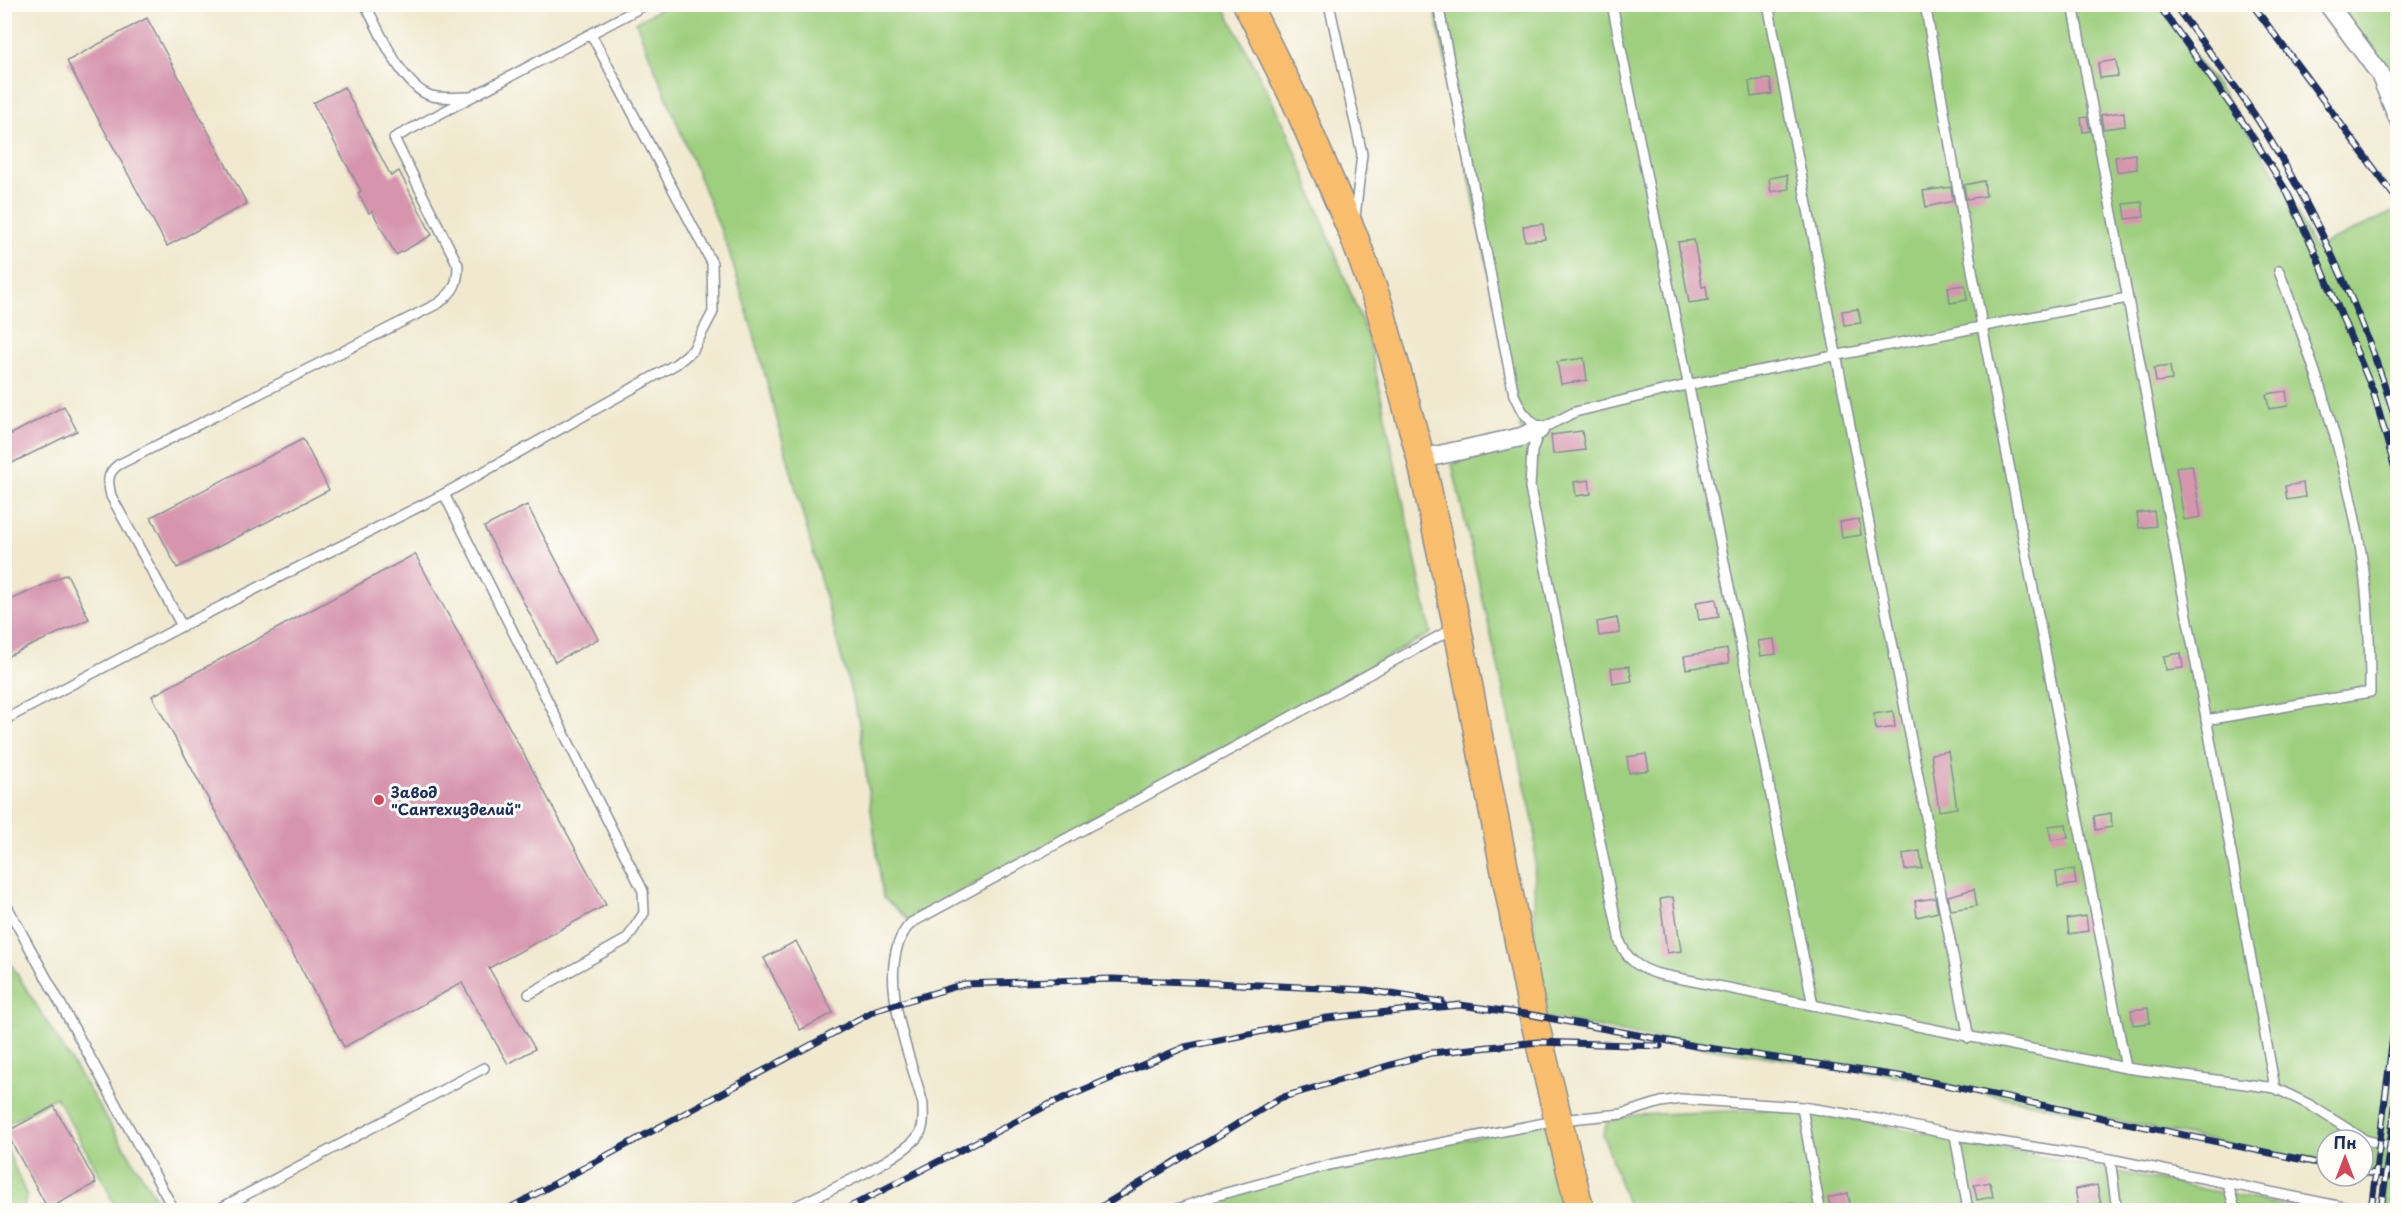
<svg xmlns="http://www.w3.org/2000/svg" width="2402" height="1215" viewBox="0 0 2402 1215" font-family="'Playpen Sans',sans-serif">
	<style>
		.green { fill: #9ecf7e; stroke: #5c7f6e; stroke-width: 1.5 }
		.building { fill: #d694ad }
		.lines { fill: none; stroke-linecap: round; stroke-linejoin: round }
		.lane-casing { stroke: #868c96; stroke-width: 12 }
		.street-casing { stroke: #868c96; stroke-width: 21 }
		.primary-casing { stroke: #868c96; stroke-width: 30 }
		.lane { stroke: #fff; stroke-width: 9 }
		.street { stroke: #fff; stroke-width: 18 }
		.primary { stroke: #f9be6d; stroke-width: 27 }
		.rail-casing { stroke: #1b2f5e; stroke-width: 7 }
		.rail { stroke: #fdfcf7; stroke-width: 4.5; stroke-dasharray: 14; stroke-linecap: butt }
		.poi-dot { fill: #d1495b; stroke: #fdfcf7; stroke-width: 2 }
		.labels { text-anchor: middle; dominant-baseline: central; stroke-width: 6; stroke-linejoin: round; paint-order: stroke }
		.poi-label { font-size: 15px; font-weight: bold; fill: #1b2f5e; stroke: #fdfcf7; text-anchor: start }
	</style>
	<rect width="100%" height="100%" fill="#fdfcf7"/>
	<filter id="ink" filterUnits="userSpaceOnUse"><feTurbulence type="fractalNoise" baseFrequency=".0167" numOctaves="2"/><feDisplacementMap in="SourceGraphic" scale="12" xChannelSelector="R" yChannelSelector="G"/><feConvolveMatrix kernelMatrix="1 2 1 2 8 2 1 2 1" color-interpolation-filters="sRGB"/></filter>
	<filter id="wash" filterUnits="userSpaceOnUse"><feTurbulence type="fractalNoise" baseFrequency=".008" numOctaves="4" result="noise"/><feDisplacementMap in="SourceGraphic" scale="24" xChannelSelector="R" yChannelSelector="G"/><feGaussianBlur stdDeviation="1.35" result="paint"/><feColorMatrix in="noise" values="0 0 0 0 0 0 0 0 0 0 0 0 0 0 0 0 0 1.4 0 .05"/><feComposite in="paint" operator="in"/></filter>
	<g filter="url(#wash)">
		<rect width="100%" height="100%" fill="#f0e9cf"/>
		<g class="green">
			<polygon points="669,4 1223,5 1288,132 1369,340 1431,633 909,920 883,897 859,722 755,338 728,248 636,22"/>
			<polygon points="1434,5 2158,5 2247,128 2287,192 2314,249 2397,210 2397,1210 2381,1210 2386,1176 2363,1172 2363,1140 2327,1140 2327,1165 1912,1078 1695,1046 1533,1015 1535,829 1452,464 1524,444"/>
			<polygon points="2338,5 2397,5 2397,100"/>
			<polygon points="4,953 159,1203 160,1210 116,1210 107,1188 56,1097 5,1125"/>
			<polygon points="1776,1109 1848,1118 2308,1210 1629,1210 1603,1134 1608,1121 1636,1115"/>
			<polygon points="1560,1120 1580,1210 1175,1210 1268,1180"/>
			<polygon points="5,1144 27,1197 22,1210 5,1210"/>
		</g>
		<g id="blocks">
			<g class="building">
				<polygon points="147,18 247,204 167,246 67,61"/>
				<polygon points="2116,60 2118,76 2100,78 2098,63"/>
				<polygon points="1770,79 1772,94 1751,97 1749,81"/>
				<polygon points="344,87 391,176 399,171 432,235 396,255 372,211 369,213 358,193 361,191 313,103"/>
				<polygon points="2124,112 2125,126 2103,129 2101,115"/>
				<polygon points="2087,117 2090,131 2083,132 2081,118"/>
				<polygon points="2135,154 2137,169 2117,172 2115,157"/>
				<polygon points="1787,175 1789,189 1771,192 1769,178"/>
				<polygon points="1984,181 1986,196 1966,199 1964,185"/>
				<polygon points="1951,187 1953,201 1926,207 1923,191"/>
				<polygon points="2142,202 2144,217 2126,219 2124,204"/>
				<polygon points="1543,224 1545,239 1525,241 1523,226"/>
				<polygon points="1694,240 1702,287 1706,286 1708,300 1689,303 1678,242"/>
				<polygon points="1965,285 1967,300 1950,303 1948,287"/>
				<polygon points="1858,309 1861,323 1844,325 1842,311"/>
				<polygon points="1584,358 1587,380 1561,384 1557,362"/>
				<polygon points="2170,366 2172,380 2156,382 2154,368"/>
				<polygon points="2286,391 2288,406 2269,409 2266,394"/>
				<polygon points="64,406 77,431 4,467 4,438"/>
				<polygon points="1582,431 1585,450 1553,454 1551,435"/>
				<polygon points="303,439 329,490 177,568 151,517"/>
				<polygon points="2192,465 2201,517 2184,520 2176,467"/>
				<polygon points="1589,480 1591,494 1576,496 1574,482"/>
				<polygon points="2303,483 2305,497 2287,500 2285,486"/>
				<polygon points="527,505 598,639 555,662 484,527"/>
				<polygon points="2154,511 2156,526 2139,528 2137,513"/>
				<polygon points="1859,519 1861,535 1842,538 1840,522"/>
				<polygon points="415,554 606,905 489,968 535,1049 508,1064 462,983 344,1047 152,696"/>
				<polygon points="67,574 89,619 4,658 4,603"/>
				<polygon points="1716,599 1719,617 1699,620 1696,602"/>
				<polygon points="1617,618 1620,633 1599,636 1597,622"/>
				<polygon points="1774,639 1776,654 1761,656 1758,641"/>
				<polygon points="1727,649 1729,663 1686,669 1684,656"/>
				<polygon points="2181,653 2183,668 2166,670 2164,656"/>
				<polygon points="1629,666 1632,681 1613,684 1611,668"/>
				<polygon points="1893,711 1895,727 1876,730 1874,714"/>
				<polygon points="1948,751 1957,808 1939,811 1931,754"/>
				<polygon points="1646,754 1649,770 1629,773 1627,757"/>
				<polygon points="2111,813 2112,827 2096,830 2094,816"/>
				<polygon points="2066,824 2068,838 2051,840 2049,826"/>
				<polygon points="1920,851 1922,868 1905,870 1903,854"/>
				<polygon points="2074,869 2076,884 2058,887 2056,872"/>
				<polygon points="1974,889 1977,906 1951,910 1948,896"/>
				<polygon points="1673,897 1681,951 1667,953 1660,899"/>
				<polygon points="1935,898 1938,912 1917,917 1915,901"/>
				<polygon points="2086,916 2088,931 2069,934 2067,919"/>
				<polygon points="796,941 833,1013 800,1030 764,958"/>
				<polygon points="2148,1008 2150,1023 2133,1025 2131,1010"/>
				<polygon points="54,1106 96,1183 48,1209 6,1132"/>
				<polygon points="1990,1182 1993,1197 1977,1200 1974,1185"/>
				<polygon points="2097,1185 2101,1205 2079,1209 2075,1189"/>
				<polygon points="1848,1193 1851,1210 1831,1210 1828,1198"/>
			</g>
		</g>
	</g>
	<g filter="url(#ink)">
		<use href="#blocks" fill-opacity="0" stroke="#868c96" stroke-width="1.5"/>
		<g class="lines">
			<g class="lane-casing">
				<g id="lane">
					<path d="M 365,4 C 379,30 403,89 432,96 C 443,99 457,97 469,97"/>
					<polyline points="1329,4 1362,154 1355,217"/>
					<polyline points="1438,4 1514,395 1522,411 1539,430"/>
					<polyline points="1612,4 1813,1005"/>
					<polyline points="1768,4 1969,1038"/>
					<polyline points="1925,4 1982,326 2126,1068"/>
					<polyline points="2073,4 2275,1088"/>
					<polyline points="2396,254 2398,261"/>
					<path d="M 2127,298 L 1687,385 L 1575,412 L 1539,430 L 1532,451 L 1530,488 L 1620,942 C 1628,961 1639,968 1658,974 L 2126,1068 L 2275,1088 L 2310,1105 L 2365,1140 L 2398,1148"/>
					<path d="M 444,494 L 182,626 L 111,496 C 108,483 106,474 118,465 L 439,303 C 454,291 458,284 458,265 L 394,138 L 647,4"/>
					<polyline points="4,720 182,626"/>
					<path d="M 2206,720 L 2370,692 C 2370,650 2369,607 2363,565 C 2348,463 2315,367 2279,271"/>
					<polyline points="4,901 174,1210"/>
					<polyline points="529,994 627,939 644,913 643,891 444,494 676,364 693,350 713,312 712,263 591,34"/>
					<polyline points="1802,1107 1820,1210"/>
					<polyline points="1955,1135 1968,1210"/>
					<polyline points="2110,1159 2117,1210"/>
					<polyline points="2228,1184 2235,1210"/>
					<polyline points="217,1210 484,1068"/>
					<path d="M 788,1210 C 817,1196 902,1159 918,1136 C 925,1128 923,1114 923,1104 C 910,1055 871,964 911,923 L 1454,628"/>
					<polyline points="1175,1210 1215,1196 1333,1164 1560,1120 1622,1114 1661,1102 1681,1099 1802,1107 1878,1119 1955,1135 2110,1159 2358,1210"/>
				</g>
			</g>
			<g class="street-casing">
				<g id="street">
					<polyline points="2328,4 2380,74 2398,118"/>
					<polyline points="1421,459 1521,437 1539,430"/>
				</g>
			</g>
			<g class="primary-casing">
				<polyline id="primary" points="1247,4 1297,104 1353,234 1379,305 1421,459 1457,626 1533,1015 1580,1210"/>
			</g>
			<use href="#lane" class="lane"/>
			<use href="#street" class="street"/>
			<use href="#primary" class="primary"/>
			<g class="rail-casing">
				<g id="rail">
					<polyline points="2158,4 2247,128 2287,192 2314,250 2373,391 2398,479"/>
					<path d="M 2174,4 C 2204,46 2238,87 2265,131 C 2322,224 2366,322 2398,427"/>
					<polyline points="2252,4 2398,201"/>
					<polyline points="2363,1172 2398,1177"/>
					<polyline points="506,1210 876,1010 964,984 1112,979 1238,984 1366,990 1442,1002"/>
					<polyline points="844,1210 1048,1105 1185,1047 1327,1018 1460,1005 1533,1015 1695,1046 1912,1078 2327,1165"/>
					<polyline points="1096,1210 1280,1098 1431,1053 1539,1042 1660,1046"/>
					<polyline points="2371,1210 2398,997"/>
					<polyline points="2381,1210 2398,1085"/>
				</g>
			</g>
			<use href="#rail" class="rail"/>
		</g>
	</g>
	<circle class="poi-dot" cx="379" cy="800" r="6"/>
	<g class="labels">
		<g class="poi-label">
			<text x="391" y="791">Завод<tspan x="391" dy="17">"Сантехизделий"</tspan></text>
		</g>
	</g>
	<rect width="2402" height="1215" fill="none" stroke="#fdfcf7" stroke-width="24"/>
	<g transform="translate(2345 1158)"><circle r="28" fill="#fdfcf7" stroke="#a3aaba" stroke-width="1.5"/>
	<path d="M0-4.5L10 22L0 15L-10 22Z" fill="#d1495b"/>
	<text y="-9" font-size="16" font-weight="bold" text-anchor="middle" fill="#1b2f5e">Пн</text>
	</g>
</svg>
